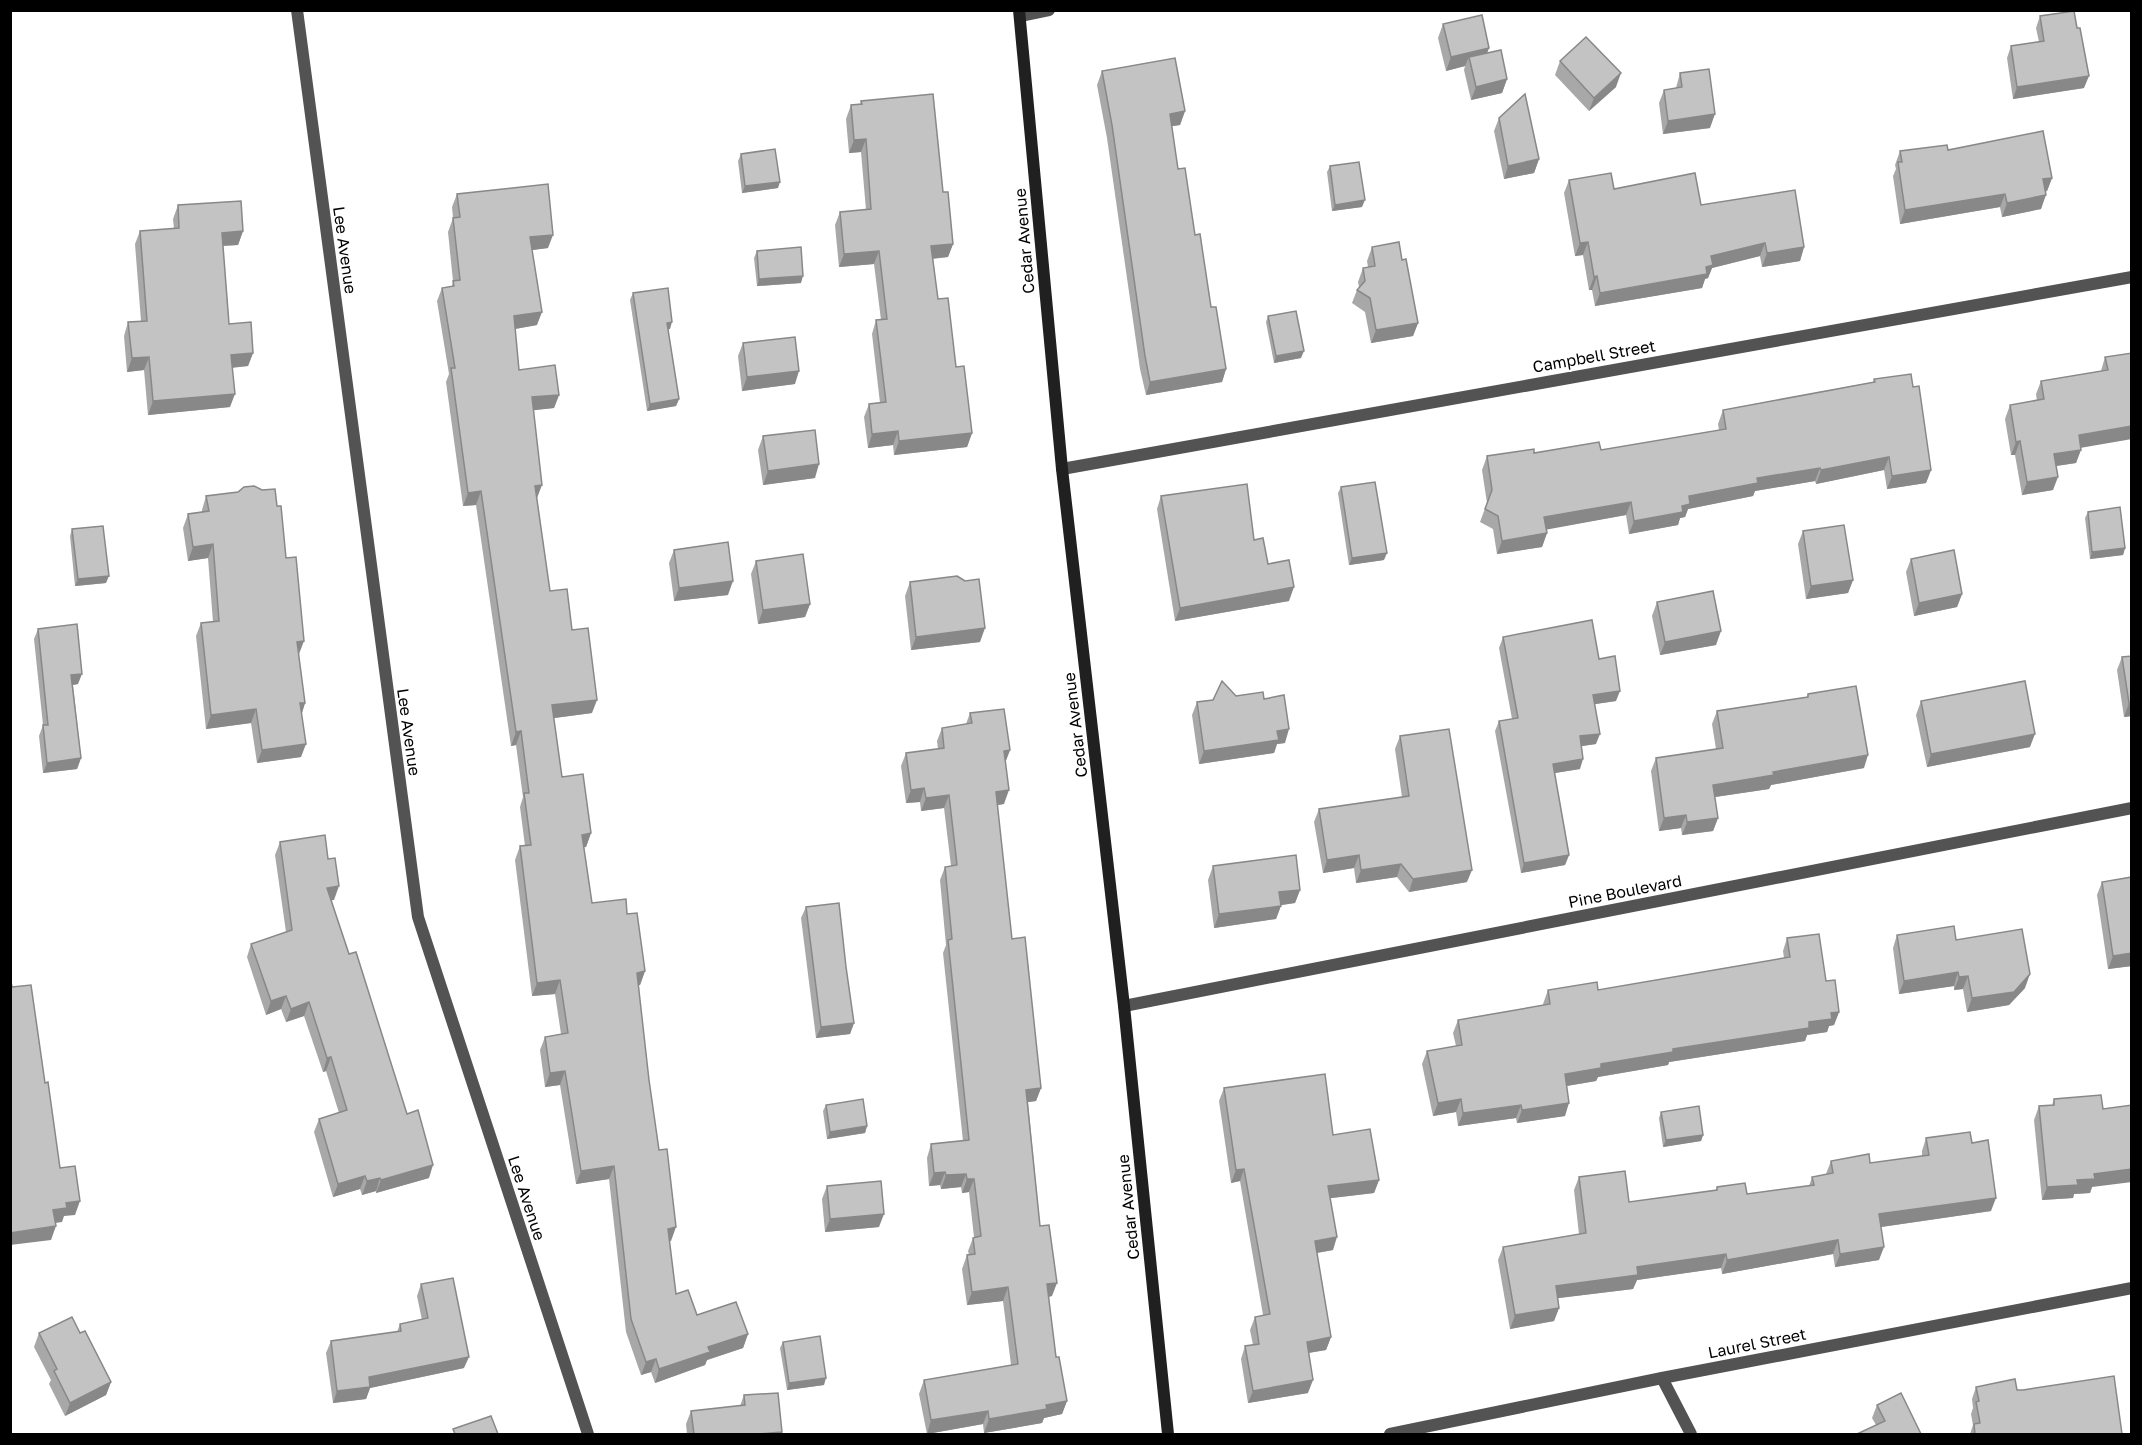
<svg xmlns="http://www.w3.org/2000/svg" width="2142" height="1445" viewBox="0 0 2142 1445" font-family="'Golos Text',sans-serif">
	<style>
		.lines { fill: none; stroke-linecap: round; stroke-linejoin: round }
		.street { stroke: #535353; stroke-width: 12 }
		.secondary { stroke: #202020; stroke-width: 12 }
		.wall { fill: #a8a8a8 }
		.shaded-wall { fill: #888 }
		.building { fill: #c3c3c3; stroke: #888; stroke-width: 1.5 }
		.labels { text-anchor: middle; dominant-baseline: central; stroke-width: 4.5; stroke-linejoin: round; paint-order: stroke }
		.street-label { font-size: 16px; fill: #000; stroke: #fff }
	</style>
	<rect width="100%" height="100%" fill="#fff"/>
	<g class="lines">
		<g class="street">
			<polyline points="297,10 418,917 588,1434"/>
			<polyline points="1020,16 1049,10"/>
			<polyline points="1062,469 2132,277"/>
			<polyline points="1124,1006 2132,808"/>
			<polyline points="1662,1378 1691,1434"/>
			<polyline points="1390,1434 1662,1378 2132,1288"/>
		</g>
		<polyline class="secondary" points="1019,10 1062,469 1124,1006 1168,1434"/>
	</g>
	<g class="wall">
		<polygon points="2040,16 2084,88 2013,99 2007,58 2011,46 2039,42 2036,28"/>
		<polygon points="1443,24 1489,48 1487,53 1507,79 1502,93 1471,100 1464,70 1465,66 1446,71 1438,38"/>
		<polygon points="1560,61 1616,87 1589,111 1555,75"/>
		<polygon points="1102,71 1185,111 1180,125 1172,126 1178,169 1226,369 1222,382 1146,395 1140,369 1107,138 1097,85"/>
		<polygon points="1680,73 1710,128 1663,134 1659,103 1664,90 1676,88"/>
		<polygon points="861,101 943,192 953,244 948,257 933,259 938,299 972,433 967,447 894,455 893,445 868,448 864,417 869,404 880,403 872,334 876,320 881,320 874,264 839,267 835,225 840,212 866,210 861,152 849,153 846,119 851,105 860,104"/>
		<polygon points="1499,118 1539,159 1534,173 1504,179 1494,131"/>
		<polygon points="1948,150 2052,178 2047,191 2045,191 2041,209 2002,217 2000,207 1900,224 1893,176 1896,169 1895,165 1900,151"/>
		<polygon points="741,154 778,188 742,193 738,161"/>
		<polygon points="1330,166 1362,207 1332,211 1327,172"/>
		<polygon points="1569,180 1614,189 1701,205 1804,247 1800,261 1762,267 1760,256 1712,268 1708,278 1705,279 1702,288 1595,306 1592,290 1589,290 1583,255 1575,256 1564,193"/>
		<polygon points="457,194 548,248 532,250 537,325 515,329 519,370 559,395 554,408 533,410 537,498 550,591 572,630 592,713 554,718 562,777 591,833 586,847 584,847 592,903 627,914 645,971 640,985 638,985 649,1080 671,1241 669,1241 676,1294 697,1315 748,1334 743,1348 707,1360 705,1365 655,1383 651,1372 641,1375 626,1332 609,1179 576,1184 560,1085 545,1087 540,1050 545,1037 561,1034 555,994 532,996 515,860 520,846 525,846 520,807 523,797 516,745 511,746 476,505 463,506 446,382 449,374 437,301 442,288 452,286 453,281 448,232 453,218 452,207"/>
		<polygon points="178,205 243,231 238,245 223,246 229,324 253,353 248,366 232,368 230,407 148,415 144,370 127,372 124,336 128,322 141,321 135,244 140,231 174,229 173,219"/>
		<polygon points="1372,247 1402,260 1418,323 1413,336 1371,343 1365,312 1352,303 1357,290 1359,287 1358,282 1363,268 1368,267 1367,261"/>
		<polygon points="757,251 801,283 757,286 754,258"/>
		<polygon points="633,293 670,329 668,329 679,399 676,406 647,411 630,300"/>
		<polygon points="1268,316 1301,358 1274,363 1266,322"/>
		<polygon points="743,343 795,384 742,391 738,356"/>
		<polygon points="2132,353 2081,448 2076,463 2056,466 2053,490 2022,495 2015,455 2011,455 2005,419 2010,405 2037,401 2036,394 2041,381 2101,371 2105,357"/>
		<polygon points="1874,379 1913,387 1931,470 1926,483 1887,489 1884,470 1816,484 1815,481 1755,491 1753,496 1688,509 1685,517 1680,518 1678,525 1629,534 1626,515 1546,529 1547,533 1542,547 1497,554 1493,529 1480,522 1487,503 1482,470 1487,456 1534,453 1601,450 1719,430 1718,424 1723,410 1873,382"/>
		<polygon points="763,436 815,478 763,485 758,450"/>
		<polygon points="1341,487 1384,560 1349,565 1338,493"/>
		<polygon points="206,496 277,506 286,558 305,703 302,713 301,757 257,763 251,723 206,729 196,636 201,623 213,622 208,558 188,561 183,528 188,514 202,512 202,510"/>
		<polygon points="1161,496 1254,540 1289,601 1175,621 1157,509"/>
		<polygon points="2088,512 2125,548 2123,555 2090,559 2085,518"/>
		<polygon points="72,529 106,583 75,586 70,536"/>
		<polygon points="1803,531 1853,580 1848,593 1806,599 1798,544"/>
		<polygon points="674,550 728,595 674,601 669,563"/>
		<polygon points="1911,559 1962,594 1957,607 1914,616 1906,572"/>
		<polygon points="756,561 810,604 805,617 758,624 751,574"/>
		<polygon points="965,581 980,642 911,650 905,596 910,582"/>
		<polygon points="1657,602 1716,645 1660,655 1652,616"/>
		<polygon points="38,629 78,684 73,685 81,758 77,769 43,773 39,736 43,725 34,639"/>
		<polygon points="1503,637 1599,659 1616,701 1595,704 1596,744 1581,746 1580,769 1554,773 1569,855 1565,865 1521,873 1495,731 1499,721 1512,719 1499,648"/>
		<polygon points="2132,656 2132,716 2124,717 2117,670 2122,657"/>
		<polygon points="1808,694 1864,768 1771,785 1769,789 1715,797 1718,818 1713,831 1682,835 1681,828 1659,831 1651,771 1656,758 1716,749 1712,724 1717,711 1807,697"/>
		<polygon points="1236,696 1264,699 1285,743 1277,744 1274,753 1199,764 1192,715 1197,702"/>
		<polygon points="1921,701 2030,747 1927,767 1916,715"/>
		<polygon points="970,713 1010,750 1005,763 1004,804 997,805 1012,939 1041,1088 1036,1101 1028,1102 1040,1226 1052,1296 1048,1297 1056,1357 1067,1401 1062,1414 1044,1418 1042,1423 984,1433 983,1424 927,1434 919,1394 924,1380 1011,1365 1003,1301 967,1305 962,1269 967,1255 969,1255 968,1251 973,1238 974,1237 969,1192 962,1193 961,1187 941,1189 940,1185 929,1186 927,1158 931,1144 963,1141 943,953 946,945 940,880 945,867 951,866 944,808 921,811 920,802 906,803 901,766 906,753 938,749 937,741 942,728 966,724"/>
		<polygon points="1400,736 1467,882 1409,892 1397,877 1356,883 1354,868 1323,873 1314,822 1319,809 1402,797 1395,749"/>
		<polygon points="280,842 334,900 331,900 349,954 407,1114 429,1178 376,1193 376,1191 362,1195 360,1189 333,1197 314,1132 319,1119 339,1113 326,1071 323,1072 304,1016 286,1022 281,1009 266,1015 247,957 251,944 286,932 275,855"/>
		<polygon points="1213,866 1300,890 1295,903 1281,905 1276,919 1214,928 1208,880"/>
		<polygon points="2102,882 2132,966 2108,969 2097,895"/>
		<polygon points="806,907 846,967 854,1023 850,1034 816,1038 801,918"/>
		<polygon points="1897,935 1956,940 2025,988 2009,1005 1967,1012 1963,989 1954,990 1954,986 1899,994 1893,948"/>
		<polygon points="1787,938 1826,981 1839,1012 1834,1025 1829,1026 1827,1032 1807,1035 1805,1041 1669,1062 1668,1065 1598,1077 1596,1081 1567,1086 1565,1116 1517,1123 1516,1118 1458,1126 1456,1112 1433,1116 1422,1064 1427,1051 1456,1046 1453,1033 1458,1020 1543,1005 1543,1004 1548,990 1598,990 1784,958 1783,951"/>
		<polygon points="1224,1088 1333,1135 1379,1180 1374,1193 1330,1198 1333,1250 1317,1253 1331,1337 1326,1350 1308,1353 1308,1393 1248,1403 1241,1359 1245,1346 1253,1345 1250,1330 1255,1317 1263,1315 1240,1181 1231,1183 1219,1101"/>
		<polygon points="2054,1099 2092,1187 2090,1193 2074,1194 2073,1198 2042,1200 2034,1120 2039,1106 2052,1105"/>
		<polygon points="826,1105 867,1126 865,1133 827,1139 823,1111"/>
		<polygon points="1661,1112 1703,1135 1701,1141 1663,1147 1659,1118"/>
		<polygon points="1926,1138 1972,1143 1991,1211 1881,1227 1879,1260 1835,1267 1833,1254 1722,1274 1721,1268 1637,1280 1633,1289 1558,1298 1559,1308 1554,1321 1510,1329 1498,1260 1503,1247 1579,1234 1574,1190 1579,1177 1629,1202 1716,1190 1717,1187 1747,1194 1809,1186 1812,1177 1826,1174 1831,1161 1870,1163 1922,1156 1922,1151"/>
		<polygon points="827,1186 879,1227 825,1232 822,1199"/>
		<polygon points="421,1284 464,1368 370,1388 366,1399 333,1403 326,1353 331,1341 397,1332 400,1324 422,1320 417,1296"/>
		<polygon points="39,1333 111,1382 106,1395 65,1416 49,1384 51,1380 34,1347"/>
		<polygon points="783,1342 824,1385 787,1390 780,1348"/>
		<polygon points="1976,1387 2017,1390 2122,1434 1970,1434 1973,1425 1971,1414 1973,1408 1972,1399"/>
		<polygon points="744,1395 782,1432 781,1434 687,1434 686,1424 691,1411 740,1406"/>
		<polygon points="1877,1405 1921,1434 1876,1425 1872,1418"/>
	</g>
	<g class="shaded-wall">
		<polygon points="1489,48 1484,61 1469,57 1465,66 1446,71 1451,57"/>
		<polygon points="1621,73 1616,87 1589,111 1594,98"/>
		<polygon points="2089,76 2084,88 2013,99 2017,87"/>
		<polygon points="1507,79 1502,93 1471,100 1476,87"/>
		<polygon points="1185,111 1180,125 1166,127 1170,114"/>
		<polygon points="1715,114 1710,128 1663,134 1668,121"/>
		<polygon points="866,139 861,152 849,153 854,140"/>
		<polygon points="1539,159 1534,173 1504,179 1508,166"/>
		<polygon points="2052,178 2047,191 2038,193 2043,179"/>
		<polygon points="780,182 778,188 742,193 745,186"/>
		<polygon points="2005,194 2000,207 1900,224 1905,210"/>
		<polygon points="2046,195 2041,209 2002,217 2007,203"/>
		<polygon points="1365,200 1362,207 1332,211 1335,205"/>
		<polygon points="243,231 238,245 217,246 222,233"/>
		<polygon points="553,235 548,248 525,251 530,237"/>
		<polygon points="1588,242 1583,255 1575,256 1580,243"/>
		<polygon points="1765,243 1760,256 1712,268 1708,278 1705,279 1702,288 1595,306 1600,293 1706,267 1711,256"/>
		<polygon points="953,244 948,257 926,259 931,246"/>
		<polygon points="1804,247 1800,261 1762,267 1767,253"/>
		<polygon points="879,251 874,264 839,267 844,254"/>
		<polygon points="803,276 801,283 757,286 759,279"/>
		<polygon points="1597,276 1592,290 1589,290 1594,277"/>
		<polygon points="542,312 537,325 509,330 514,316"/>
		<polygon points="672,322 670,329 664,330 667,323"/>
		<polygon points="1418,323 1413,336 1371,343 1376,330"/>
		<polygon points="1304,351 1301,358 1274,363 1276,356"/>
		<polygon points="253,353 248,366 226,368 231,355"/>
		<polygon points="149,357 144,370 127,372 132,358"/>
		<polygon points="1226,369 1222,382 1146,395 1150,382"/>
		<polygon points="799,371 795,384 742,391 747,377"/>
		<polygon points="235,394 230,407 148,415 153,401"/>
		<polygon points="559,395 554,408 527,411 532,397"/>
		<polygon points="679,399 676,406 647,411 650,404"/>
		<polygon points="2132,426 2132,439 2074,449 2079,435"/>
		<polygon points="898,431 893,445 868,448 872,434"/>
		<polygon points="972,433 967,447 894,455 899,441"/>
		<polygon points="2020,441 2015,455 2011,455 2016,442"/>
		<polygon points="2081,450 2076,463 2049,467 2054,454"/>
		<polygon points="1889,457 1884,470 1816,484 1821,470"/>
		<polygon points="819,464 815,478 763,485 768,471"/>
		<polygon points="1820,468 1815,481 1755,491 1753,496 1688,509 1685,517 1680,518 1678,525 1629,534 1634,521 1682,506 1689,496 1757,478"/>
		<polygon points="1931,470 1926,483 1887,489 1892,476"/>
		<polygon points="2058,477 2053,490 2022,495 2027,482"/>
		<polygon points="542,485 537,498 535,486"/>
		<polygon points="481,491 476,505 463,506 468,493"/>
		<polygon points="1631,502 1626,515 1539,531 1544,517"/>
		<polygon points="1547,533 1542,547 1497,554 1502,541"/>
		<polygon points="213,544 208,558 188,561 193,547"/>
		<polygon points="2125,548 2123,555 2090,559 2092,552"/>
		<polygon points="1387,553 1384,560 1349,565 1352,558"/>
		<polygon points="109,576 106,583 75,586 78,579"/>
		<polygon points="1853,580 1848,593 1806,599 1811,586"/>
		<polygon points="733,581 728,595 674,601 679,588"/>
		<polygon points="1294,587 1289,601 1175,621 1180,608"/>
		<polygon points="1962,594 1957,607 1914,616 1919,603"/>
		<polygon points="810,604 805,617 758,624 763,610"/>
		<polygon points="985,628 980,642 911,650 916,637"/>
		<polygon points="1721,631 1716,645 1660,655 1665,642"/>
		<polygon points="304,641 299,654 297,642"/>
		<polygon points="82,674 78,684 67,686 71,675"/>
		<polygon points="1620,691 1616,701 1589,705 1593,695"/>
		<polygon points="597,700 592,713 547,719 552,705"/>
		<polygon points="300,703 305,703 301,716"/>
		<polygon points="2129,703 2132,703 2132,716 2124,717"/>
		<polygon points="256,709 251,723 206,729 211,715"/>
		<polygon points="1289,729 1285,743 1277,744 1274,753 1199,764 1204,751 1277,731"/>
		<polygon points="521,731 516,745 511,746 516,732"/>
		<polygon points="1600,734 1596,744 1576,747 1580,736"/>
		<polygon points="2035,734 2030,747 1927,767 1931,754"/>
		<polygon points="306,744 301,757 257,763 262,750"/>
		<polygon points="1010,750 1005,763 1004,751"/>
		<polygon points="1868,755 1864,768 1771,785 1769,789 1708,798 1713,785 1773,772"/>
		<polygon points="81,758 77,769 43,773 47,763"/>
		<polygon points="1583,759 1580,769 1549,774 1553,764"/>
		<polygon points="924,788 920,802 906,803 911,790"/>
		<polygon points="1009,790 1004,804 991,806 996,792"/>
		<polygon points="949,795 944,808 921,811 926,798"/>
		<polygon points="1686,815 1681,828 1659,831 1664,818"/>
		<polygon points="1718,818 1713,831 1682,835 1687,822"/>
		<polygon points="591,833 586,847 577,848 582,835"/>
		<polygon points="1359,855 1354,868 1323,873 1327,860"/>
		<polygon points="1569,855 1565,865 1521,873 1524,863"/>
		<polygon points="1401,864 1397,877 1356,883 1361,870"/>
		<polygon points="1472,870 1467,882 1409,892 1413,879"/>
		<polygon points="339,886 334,900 322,902 327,888"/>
		<polygon points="1300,890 1295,903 1275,906 1279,892"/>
		<polygon points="1281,906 1276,919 1214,928 1219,914"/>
		<polygon points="2132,953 2132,966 2108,969 2113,956"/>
		<polygon points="645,971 640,985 632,986 637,973"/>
		<polygon points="1958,972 1954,986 1899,994 1904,981"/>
		<polygon points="2030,974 2025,988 2009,1005 1967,1012 1972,998"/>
		<polygon points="1968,976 1963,989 1954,990 1959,977"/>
		<polygon points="560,980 555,994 532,996 537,983"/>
		<polygon points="286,996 281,1009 266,1015 271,1001"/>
		<polygon points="309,1002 304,1016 286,1022 291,1009"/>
		<polygon points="1839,1012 1834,1025 1829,1026 1827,1032 1807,1035 1805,1041 1669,1062 1668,1065 1598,1077 1596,1081 1560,1087 1565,1074 1601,1064 1673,1049 1809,1022 1831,1013"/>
		<polygon points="854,1023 850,1034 816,1038 821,1027"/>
		<polygon points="331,1057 326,1071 323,1072 327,1058"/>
		<polygon points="565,1071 560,1085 545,1087 550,1073"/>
		<polygon points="1041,1088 1036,1101 1021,1103 1026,1090"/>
		<polygon points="1461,1099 1456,1112 1433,1116 1438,1103"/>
		<polygon points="1569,1103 1565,1116 1517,1123 1522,1110"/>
		<polygon points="1521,1105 1516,1118 1458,1126 1463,1113"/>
		<polygon points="867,1126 865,1133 827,1139 830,1132"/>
		<polygon points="1703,1135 1701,1141 1663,1147 1666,1140"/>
		<polygon points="433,1165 429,1178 376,1193 381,1180"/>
		<polygon points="614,1166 609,1179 576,1184 581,1171"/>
		<polygon points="1244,1169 1240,1181 1231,1183 1236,1170"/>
		<polygon points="2132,1169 2132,1182 2092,1187 2090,1193 2074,1194 2073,1198 2042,1200 2047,1187 2077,1180 2094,1174"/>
		<polygon points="945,1172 940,1185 929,1186 934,1173"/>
		<polygon points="966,1174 961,1187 941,1189 946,1175"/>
		<polygon points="365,1176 360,1189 333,1197 338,1184"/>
		<polygon points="380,1178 376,1191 362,1195 367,1181"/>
		<polygon points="967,1179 974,1179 969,1192 962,1193"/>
		<polygon points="1379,1180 1374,1193 1324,1199 1328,1186"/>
		<polygon points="1996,1198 1991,1211 1874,1228 1879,1214"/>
		<polygon points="80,1201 75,1215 64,1216 62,1222 48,1224 53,1210 66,1203"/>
		<polygon points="884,1214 879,1227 825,1232 830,1219"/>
		<polygon points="56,1226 51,1240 10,1245 10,1233"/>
		<polygon points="676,1227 671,1241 663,1242 668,1229"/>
		<polygon points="1337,1237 1333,1250 1310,1254 1315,1241"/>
		<polygon points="1838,1240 1833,1254 1722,1274 1727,1260"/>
		<polygon points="1884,1247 1879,1260 1835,1267 1840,1254"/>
		<polygon points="1726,1254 1721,1268 1637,1280 1633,1289 1551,1299 1556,1286 1637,1267"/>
		<polygon points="1057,1283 1052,1296 1042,1298 1047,1284"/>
		<polygon points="1008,1287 1003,1301 967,1305 972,1292"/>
		<polygon points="1559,1308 1554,1321 1510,1329 1515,1315"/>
		<polygon points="748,1334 743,1348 707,1360 705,1365 655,1383 659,1369 708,1347"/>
		<polygon points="1331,1337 1326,1350 1302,1354 1307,1342"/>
		<polygon points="469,1357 464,1368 370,1388 366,1399 333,1403 337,1391 369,1377"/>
		<polygon points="656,1359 651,1372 641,1375 646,1362"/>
		<polygon points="826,1378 824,1385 787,1390 789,1383"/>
		<polygon points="1313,1380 1308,1393 1248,1403 1253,1391"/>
		<polygon points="111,1382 106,1395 65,1416 70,1403"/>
		<polygon points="1067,1401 1062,1414 1044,1418 1042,1423 984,1433 989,1419 1046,1405"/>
		<polygon points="988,1411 983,1424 927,1434 931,1420"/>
		<polygon points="782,1432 781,1434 759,1434"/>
	</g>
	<g class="building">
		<polygon points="2074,11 2077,28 2080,28 2089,76 2017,87 2011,46 2044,41 2040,16"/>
		<polygon points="1482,15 1489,48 1451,57 1443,24"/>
		<polygon points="1586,37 1621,73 1594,98 1560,61"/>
		<polygon points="1501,50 1507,79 1476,87 1469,57"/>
		<polygon points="1175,58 1185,111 1170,114 1178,169 1185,168 1195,235 1200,234 1211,307 1216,307 1226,369 1150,382 1145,356 1112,125 1102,71"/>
		<polygon points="1709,69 1715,114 1668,121 1664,90 1682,87 1680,73"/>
		<polygon points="933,94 943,192 948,192 953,244 931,246 938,299 948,298 956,367 964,366 972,433 899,441 898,431 872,434 869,404 886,402 876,320 887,319 879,251 844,254 840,212 871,209 866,139 854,140 851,105 862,104 861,101"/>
		<polygon points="1525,94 1539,159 1508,166 1499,118"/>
		<polygon points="2043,131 2052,178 2043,179 2046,195 2007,203 2005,194 1905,210 1898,162 1902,162 1900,151 1947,145 1948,150"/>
		<polygon points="775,149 780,182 745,186 741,154"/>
		<polygon points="1359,162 1365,200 1335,205 1330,166"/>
		<polygon points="1611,173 1614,189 1695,173 1701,205 1795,190 1804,247 1767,253 1765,243 1711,256 1713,265 1706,267 1707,274 1600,293 1597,276 1594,277 1588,242 1580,243 1569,180"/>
		<polygon points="548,184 553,235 530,237 542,312 514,316 519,370 555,365 559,395 532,397 542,485 535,486 550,591 567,589 572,630 588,628 597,700 552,705 562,777 583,774 591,833 582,835 592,903 626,899 627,914 637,913 645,971 637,973 649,1080 659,1150 667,1149 676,1227 668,1229 676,1294 688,1290 697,1315 736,1302 748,1334 708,1347 710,1352 659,1369 656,1359 646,1362 631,1319 614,1166 581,1171 565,1071 550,1073 545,1037 568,1033 560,980 537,983 520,846 531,845 524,793 529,793 521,731 516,732 481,491 468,493 451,368 455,368 442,288 454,286 453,281 460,280 453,218 460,217 457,194"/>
		<polygon points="241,201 243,231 222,233 229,324 251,322 253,353 231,355 235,394 153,401 149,357 132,358 128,322 147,321 140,231 179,228 178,205"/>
		<polygon points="1399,242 1402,260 1406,259 1418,323 1376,330 1370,298 1357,290 1365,281 1363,268 1375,266 1372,247"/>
		<polygon points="801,247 803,276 759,279 757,251"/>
		<polygon points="668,288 672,322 667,323 679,399 650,404 633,293"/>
		<polygon points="1296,311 1304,351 1276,356 1268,316"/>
		<polygon points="795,337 799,371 747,377 743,343"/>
		<polygon points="2132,353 2132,426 2079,435 2081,450 2054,454 2058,477 2027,482 2020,441 2016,442 2010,405 2044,399 2041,381 2108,370 2105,357"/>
		<polygon points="1911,374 1913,387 1919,386 1931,470 1892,476 1889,457 1821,470 1820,468 1757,478 1758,483 1689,496 1690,504 1682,506 1683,512 1634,521 1631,502 1544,517 1547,533 1502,541 1498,516 1485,509 1492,490 1487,456 1534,449 1534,453 1599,442 1601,450 1726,429 1723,410 1875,382 1874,379"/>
		<polygon points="815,430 819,464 768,471 763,436"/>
		<polygon points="1375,482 1387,553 1352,558 1341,487"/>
		<polygon points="1247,484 1254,540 1263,538 1268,564 1289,560 1294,587 1180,608 1161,496"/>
		<polygon points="254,486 262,490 275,489 277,506 281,506 286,558 296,557 304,641 297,642 305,703 300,703 306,744 262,750 256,709 211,715 201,623 219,621 213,544 193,547 188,514 209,511 206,496 238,492 244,487"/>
		<polygon points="2120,507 2125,548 2092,552 2088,512"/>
		<polygon points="1844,525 1853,580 1811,586 1803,531"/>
		<polygon points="103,526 109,576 78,579 72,529"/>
		<polygon points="728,542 733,581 679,588 674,550"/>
		<polygon points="1954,550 1962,594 1919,603 1911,559"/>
		<polygon points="803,554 810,604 763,610 756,561"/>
		<polygon points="957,576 965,581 979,579 985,628 916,637 910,582"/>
		<polygon points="1713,591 1721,631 1665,642 1657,602"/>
		<polygon points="1592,620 1599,659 1615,656 1620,691 1593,695 1600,734 1580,736 1583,759 1553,764 1569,855 1524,863 1499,721 1518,718 1503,637"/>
		<polygon points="77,624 82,674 71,675 81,758 47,763 43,725 48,725 38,629"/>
		<polygon points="2132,656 2132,703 2129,703 2122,657"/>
		<polygon points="1222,681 1236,696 1263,692 1264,699 1284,695 1289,729 1277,731 1279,740 1204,751 1197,702 1213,700"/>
		<polygon points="2025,681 2035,734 1931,754 1921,701"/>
		<polygon points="1856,686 1868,755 1773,772 1774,775 1713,785 1718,818 1687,822 1686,815 1664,818 1656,758 1723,748 1717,711 1808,697 1808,694"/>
		<polygon points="1004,709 1010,750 1004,751 1009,790 996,792 1012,939 1025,937 1041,1088 1026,1090 1040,1226 1049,1225 1057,1283 1047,1284 1056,1357 1059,1357 1067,1401 1046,1405 1047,1409 989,1419 988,1411 931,1420 924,1380 1018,1364 1008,1287 972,1292 967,1255 975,1254 973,1238 981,1236 974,1179 967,1179 966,1174 946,1175 945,1172 934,1173 931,1144 969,1140 948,940 952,939 945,867 957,865 949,795 926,798 924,788 911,790 906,753 944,748 942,728 972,723 970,713"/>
		<polygon points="1449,729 1472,870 1413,879 1401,864 1361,870 1359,855 1327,860 1319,809 1409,796 1400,736"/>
		<polygon points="325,835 328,859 335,858 339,886 327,888 349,954 356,952 407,1114 418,1110 433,1165 381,1180 380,1178 367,1181 365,1176 338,1184 319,1119 347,1110 331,1057 327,1058 309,1002 291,1009 286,996 271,1001 251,944 292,930 280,842"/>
		<polygon points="1296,855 1300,890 1279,892 1281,906 1219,914 1213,866"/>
		<polygon points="2132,877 2132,953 2113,956 2102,882"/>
		<polygon points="839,903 846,967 854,1023 821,1027 806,907"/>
		<polygon points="1954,926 1956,940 2022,929 2030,974 2014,992 1972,998 1968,976 1959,977 1958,972 1904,981 1897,935"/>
		<polygon points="1819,934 1826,981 1835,980 1839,1012 1831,1013 1832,1019 1809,1022 1809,1028 1673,1049 1673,1052 1601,1064 1601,1068 1565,1074 1569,1103 1522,1110 1521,1105 1463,1113 1461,1099 1438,1103 1427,1051 1462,1045 1458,1020 1550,1004 1548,990 1597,982 1598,990 1790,957 1787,938"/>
		<polygon points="10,977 12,987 31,985 45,1083 48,1082 60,1168 75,1166 80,1201 66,1203 67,1208 53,1210 56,1226 10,1233"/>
		<polygon points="1325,1074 1333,1135 1370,1129 1379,1180 1328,1186 1337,1237 1315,1241 1331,1337 1307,1342 1313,1380 1253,1391 1245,1346 1259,1344 1255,1317 1270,1314 1244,1169 1236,1170 1224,1088"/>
		<polygon points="2101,1095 2103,1109 2132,1105 2132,1169 2094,1174 2095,1179 2077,1180 2078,1185 2047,1187 2039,1106 2054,1105 2054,1099"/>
		<polygon points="863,1099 867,1126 830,1132 826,1105"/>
		<polygon points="1699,1106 1703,1135 1666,1140 1661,1112"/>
		<polygon points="1970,1132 1972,1143 1988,1140 1996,1198 1879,1214 1884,1247 1840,1254 1838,1240 1727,1260 1726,1254 1637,1267 1638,1275 1556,1286 1559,1308 1515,1315 1503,1247 1586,1233 1579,1177 1625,1171 1629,1202 1717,1190 1717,1187 1745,1183 1747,1194 1814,1185 1812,1177 1833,1173 1831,1161 1869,1154 1870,1163 1929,1155 1926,1138"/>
		<polygon points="881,1181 884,1214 830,1219 827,1186"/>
		<polygon points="453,1278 469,1357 369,1377 370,1387 337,1391 331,1341 401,1331 400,1324 428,1318 421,1284"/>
		<polygon points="72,1317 80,1333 85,1331 111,1382 70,1403 54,1371 57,1369 39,1333"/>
		<polygon points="820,1336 826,1378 789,1383 783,1342"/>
		<polygon points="2114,1376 2122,1434 1975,1434 1974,1424 1980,1423 1976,1402 1979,1401 1976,1387 2015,1379 2017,1390 2023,1390"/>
		<polygon points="778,1393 782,1432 759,1434 694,1434 691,1411 745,1405 744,1395"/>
		<polygon points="1901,1393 1921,1434 1857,1434 1885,1421 1877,1405"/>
		<polygon points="491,1416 498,1434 455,1434 453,1429"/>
	</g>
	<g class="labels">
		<g class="street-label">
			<text transform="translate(1024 241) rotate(-95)">Cedar Avenue</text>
			<text transform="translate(345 250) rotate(82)">Lee Avenue</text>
			<text transform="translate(1594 356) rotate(-10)">Campbell Street</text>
			<text transform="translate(1075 725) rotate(-97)">Cedar Avenue</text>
			<text transform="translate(409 732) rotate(82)">Lee Avenue</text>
			<text transform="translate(1625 891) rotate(-11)">Pine Boulevard</text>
			<text transform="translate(527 1198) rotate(72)">Lee Avenue</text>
			<text transform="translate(1128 1207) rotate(-96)">Cedar Avenue</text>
			<text transform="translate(1757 1343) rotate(-11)">Laurel Street</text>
		</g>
	</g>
	<rect width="2142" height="1445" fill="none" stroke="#000000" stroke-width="24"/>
</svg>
